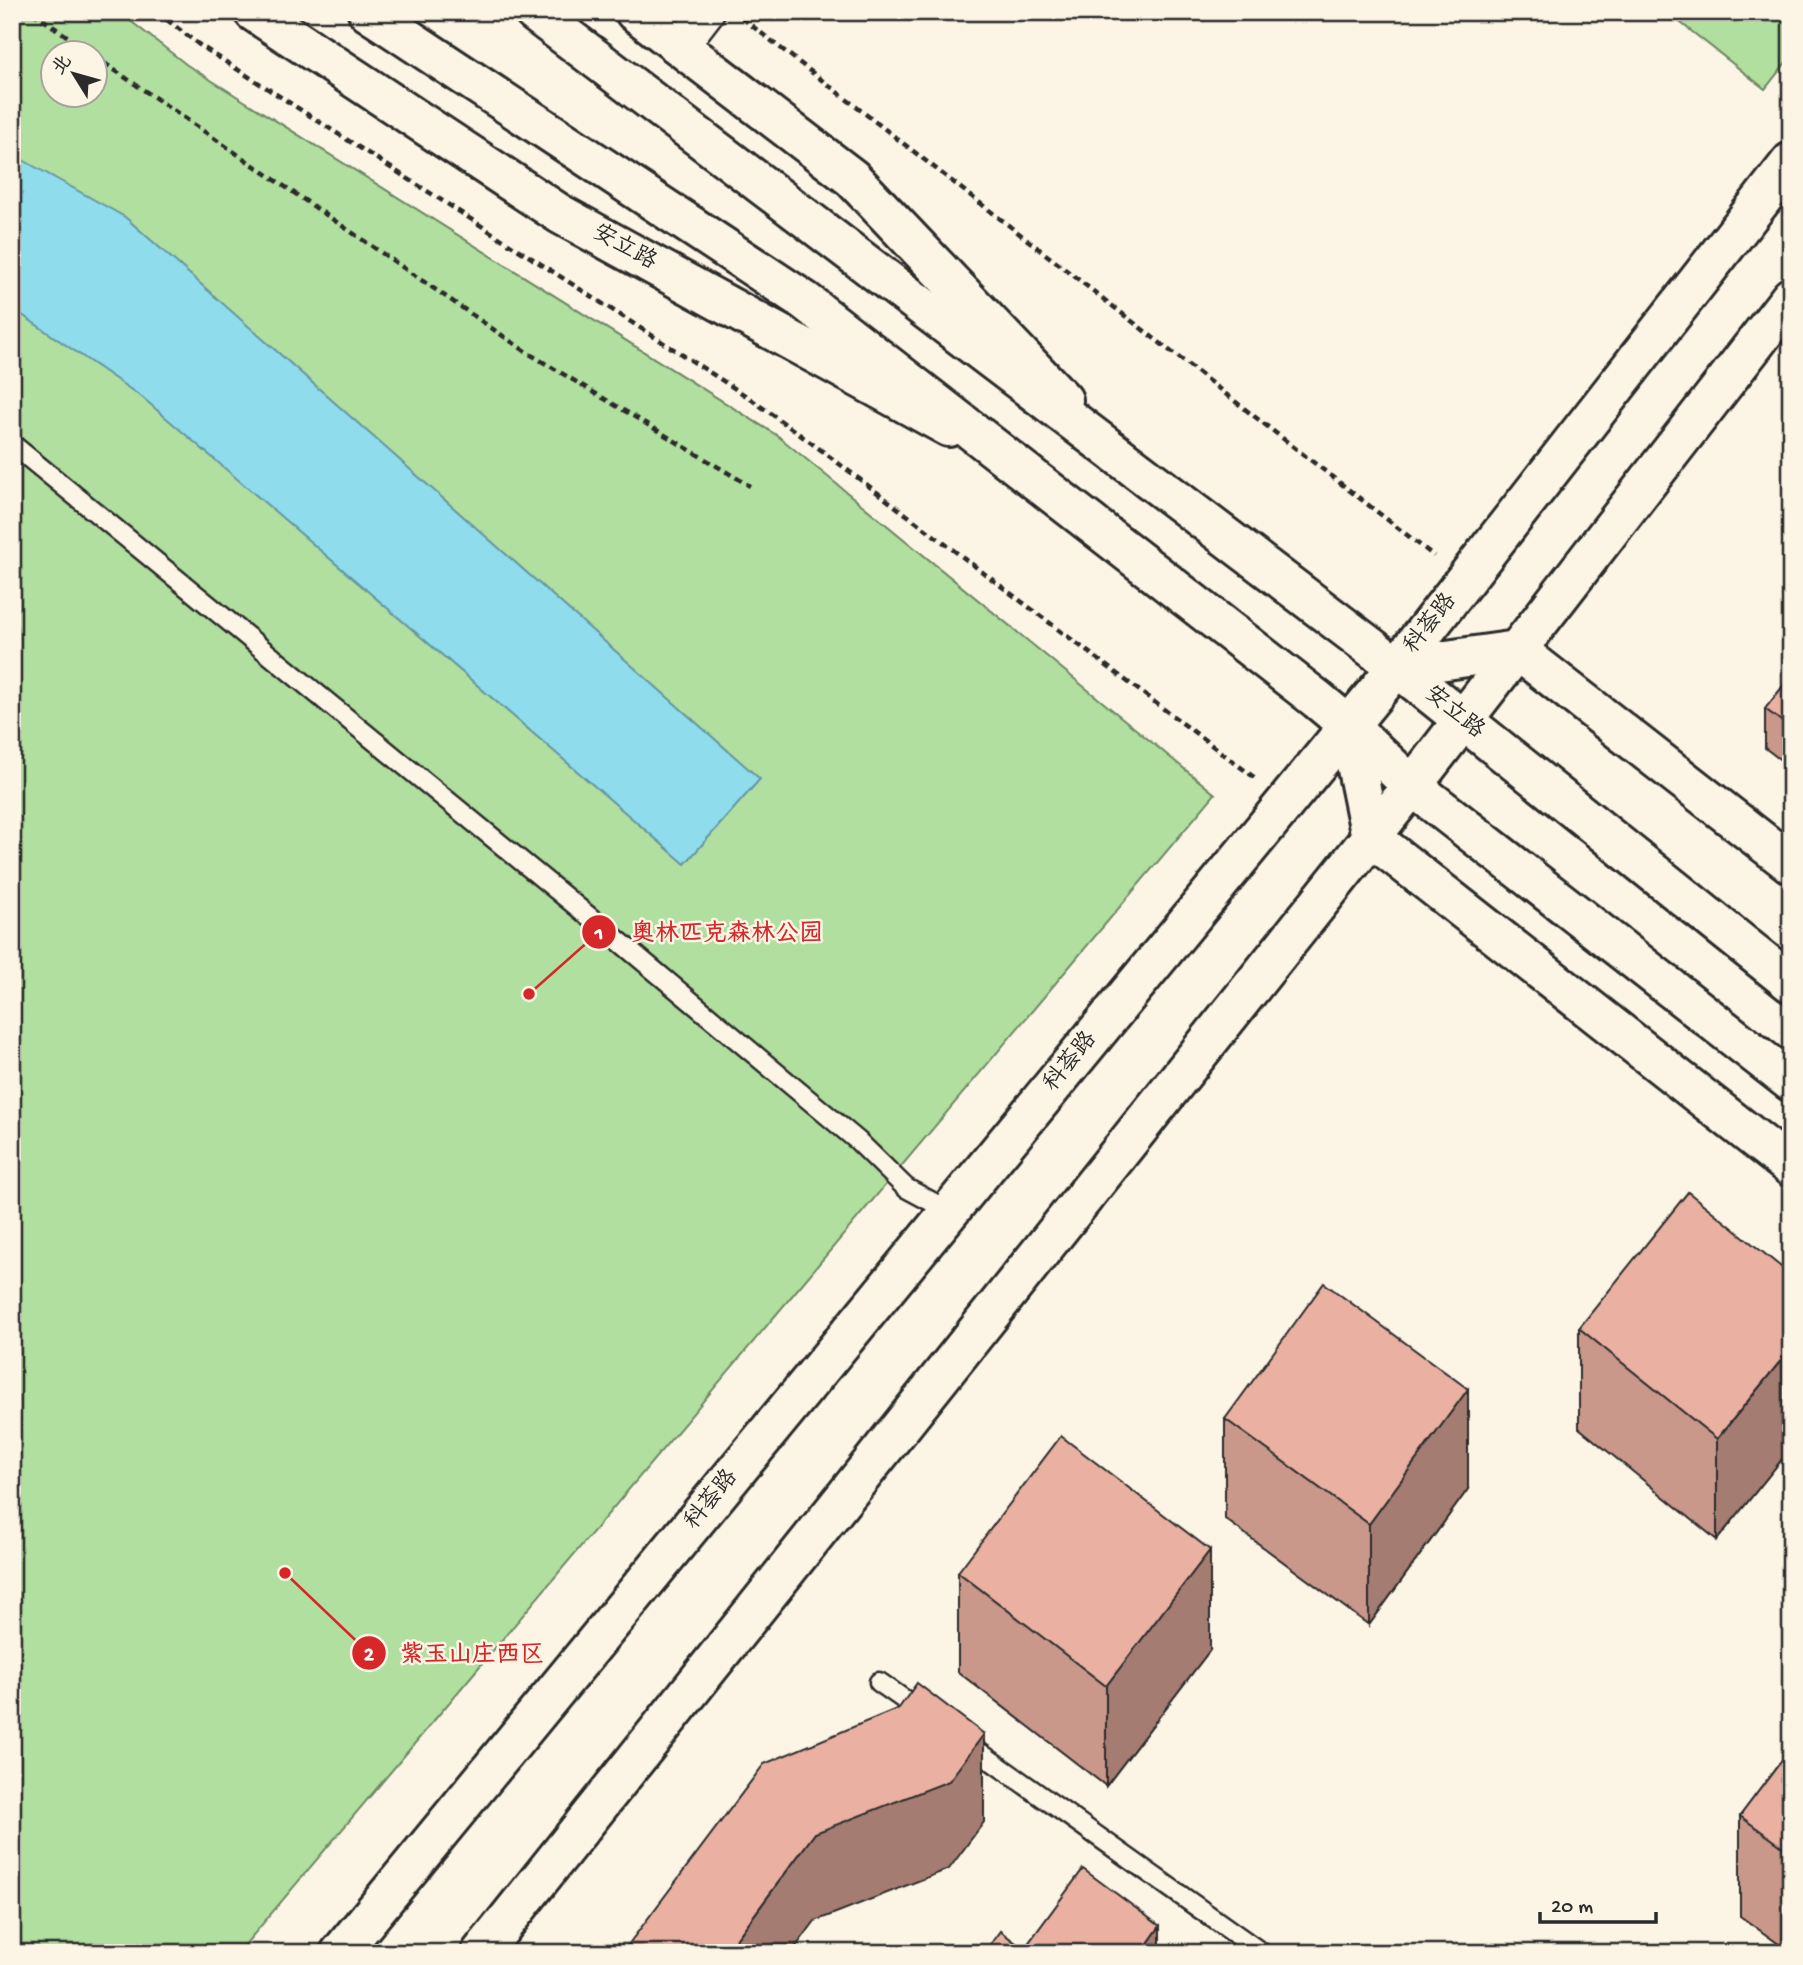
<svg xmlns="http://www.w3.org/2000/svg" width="1803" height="1965" viewBox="0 0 1803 1965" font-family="'Gochi Hand','LXGW WenKai TC',sans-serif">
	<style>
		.green { fill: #b0df9f; stroke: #6e8565; stroke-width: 2; fill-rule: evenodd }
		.water { fill: #8edcec; stroke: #66959f; stroke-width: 2 }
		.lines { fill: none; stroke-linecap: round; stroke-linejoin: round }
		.service-casing { stroke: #2b2b2b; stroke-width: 23 }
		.minor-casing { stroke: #2b2b2b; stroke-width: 38 }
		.tertiary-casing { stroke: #2b2b2b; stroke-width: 44 }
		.primary-casing { stroke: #2b2b2b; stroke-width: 44 }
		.path { stroke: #2b2b2b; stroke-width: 4.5; stroke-dasharray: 7 5; stroke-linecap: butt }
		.service { stroke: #fcf5e5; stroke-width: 18 }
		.minor { stroke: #fcf5e5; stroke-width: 33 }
		.tertiary { stroke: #fcf5e5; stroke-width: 38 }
		.primary { stroke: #fcf5e5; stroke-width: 38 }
		.wall { fill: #c9988b; stroke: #2b2b2b; stroke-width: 2 }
		.shaded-wall { fill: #a47c71; stroke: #2b2b2b; stroke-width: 2 }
		.building { fill: #eab1a2; stroke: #2b2b2b; stroke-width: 2 }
		.labels { text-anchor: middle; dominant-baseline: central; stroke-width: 5; stroke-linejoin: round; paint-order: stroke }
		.street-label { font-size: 23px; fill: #2b2b2b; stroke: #fcf5e5 }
		.leader { fill: none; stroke: #d62828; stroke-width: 2.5 }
		.callout-dot { fill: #d62828; stroke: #fcf5e5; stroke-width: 2.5 }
		.mark-label { font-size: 21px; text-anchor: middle; font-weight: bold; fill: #fff }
		.callout-label { font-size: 24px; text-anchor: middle; font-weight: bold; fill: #d62828; stroke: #fcf5e5; stroke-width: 5; stroke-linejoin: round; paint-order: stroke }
	</style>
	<rect width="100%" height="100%" fill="#fcf5e5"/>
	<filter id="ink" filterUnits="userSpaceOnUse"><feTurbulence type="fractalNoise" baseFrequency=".0143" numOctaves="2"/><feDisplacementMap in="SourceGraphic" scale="14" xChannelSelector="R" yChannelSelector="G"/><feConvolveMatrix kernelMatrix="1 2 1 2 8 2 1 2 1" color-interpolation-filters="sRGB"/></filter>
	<g filter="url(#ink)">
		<g class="green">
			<path d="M 12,12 L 119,12 L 187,65 L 778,436 L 1215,794 L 238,1953 L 12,1953 ZM 52,52 L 94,52 L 94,94 L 52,94 Z"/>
			<polygon points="1667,12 1791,12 1791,56 1765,89"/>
		</g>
		<polygon class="water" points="12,154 125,217 760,779 685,864 143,398 12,308"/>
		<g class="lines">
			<g class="service-casing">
				<g id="service">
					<polyline points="12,444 619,941 858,1141 906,1188 949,1211"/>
					<polyline points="879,1682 922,1712"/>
					<polyline points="965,1742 1262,1953"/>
				</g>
			</g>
			<g class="minor-casing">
				<polyline id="minor" points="680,47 707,12"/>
			</g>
			<g class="tertiary-casing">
				<g id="tertiary">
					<polyline points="254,12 560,214 949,427"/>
					<polyline points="635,12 852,178 1063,400"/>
					<polyline points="1397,667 1517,650 1791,864"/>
					<polyline points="1348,725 1371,837 1791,1167"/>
				</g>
			</g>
			<g class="primary-casing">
				<g id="primary">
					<polyline points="368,12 805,301 1318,700 1348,725 1412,786 1791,1082"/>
					<polyline points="534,12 1397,667 1791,983"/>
					<polyline points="340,1953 1397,667 1791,162"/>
					<polyline points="481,1953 1412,786 1791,297"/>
				</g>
			</g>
			<g class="path">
				<polyline points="32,12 90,52"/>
				<polyline points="157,12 198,44 748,397 821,450 1255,778"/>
				<polyline points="742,18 1434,556"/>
				<polyline points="94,56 528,353 750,486"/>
			</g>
			<use href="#service" class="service"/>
			<use href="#minor" class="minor"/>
			<use href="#tertiary" class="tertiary"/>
			<use href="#primary" class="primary"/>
		</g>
		<g class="wall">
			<polygon points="1791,676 1791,768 1765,748 1765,709"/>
			<polygon points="1791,1275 1791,1448 1717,1540 1579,1428 1579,1328"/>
			<polygon points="1225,1419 1468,1489 1369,1625 1225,1519"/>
			<polygon points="958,1572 1210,1650 1106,1786 958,1672"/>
			<polygon points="1791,1748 1791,1953 1740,1916 1740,1816"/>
		</g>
		<g class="shaded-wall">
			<polygon points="1791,1348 1791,1448 1717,1540 1717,1439"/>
			<polygon points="1468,1389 1468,1489 1369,1625 1369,1524"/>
			<polygon points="1210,1550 1210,1650 1106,1786 1106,1686"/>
			<polygon points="984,1734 984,1822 949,1869 815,1921 791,1953 726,1953 815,1833"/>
			<polygon points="1160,1926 1160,1953 1141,1953"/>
		</g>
		<g class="building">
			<polygon points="1791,676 1791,728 1765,709"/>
			<polygon points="1688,1192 1791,1275 1791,1348 1717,1439 1579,1328"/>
			<polygon points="1324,1283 1468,1389 1369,1524 1225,1419"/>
			<polygon points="1061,1436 1210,1550 1106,1686 958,1572"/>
			<polygon points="917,1683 984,1734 949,1781 815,1833 726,1953 622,1953 764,1764 899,1708"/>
			<polygon points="1791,1748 1791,1853 1740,1816"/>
			<polygon points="1083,1869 1160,1926 1141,1953 984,1953 1000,1931 1024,1949"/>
		</g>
	</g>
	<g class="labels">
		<g class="street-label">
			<text transform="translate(624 248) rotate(29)">安立路</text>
			<text transform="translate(1431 624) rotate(-52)">科荟路</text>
			<text transform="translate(1454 713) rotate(39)">安立路</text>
			<text transform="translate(1071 1062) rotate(-51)">科荟路</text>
			<text transform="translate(712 1500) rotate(-51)">科荟路</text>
		</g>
	</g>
	<path class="leader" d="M529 994L599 932M285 1573L369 1653"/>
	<g class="callout-dot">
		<circle cx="529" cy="994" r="7"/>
		<circle cx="285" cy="1573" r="7"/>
		<circle cx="599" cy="932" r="18"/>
		<circle cx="369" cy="1653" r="18"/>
	</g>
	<g class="mark-label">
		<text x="599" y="939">1</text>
		<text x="369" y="1660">2</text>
	</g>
	<g class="callout-label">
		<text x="727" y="940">奥林匹克森林公园</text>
		<text x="472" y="1661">紫玉山庄西区</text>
	</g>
	<rect width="1803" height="1965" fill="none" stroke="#fcf5e5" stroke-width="42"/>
	<rect x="21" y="21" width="1761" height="1923" fill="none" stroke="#2b2b2b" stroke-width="2.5" filter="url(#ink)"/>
	<g transform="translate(74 74) rotate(307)"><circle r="33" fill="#fcf5e5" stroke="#a8a49b" stroke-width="2"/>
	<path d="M0-5L12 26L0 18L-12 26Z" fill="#2b2b2b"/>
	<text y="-10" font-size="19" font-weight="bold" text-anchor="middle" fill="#2b2b2b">北</text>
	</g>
	<path d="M1540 1912v10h116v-10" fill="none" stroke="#2b2b2b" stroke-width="3.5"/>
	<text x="1551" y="1912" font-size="21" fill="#2b2b2b" stroke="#fcf5e5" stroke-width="5" paint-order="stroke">20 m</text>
</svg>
